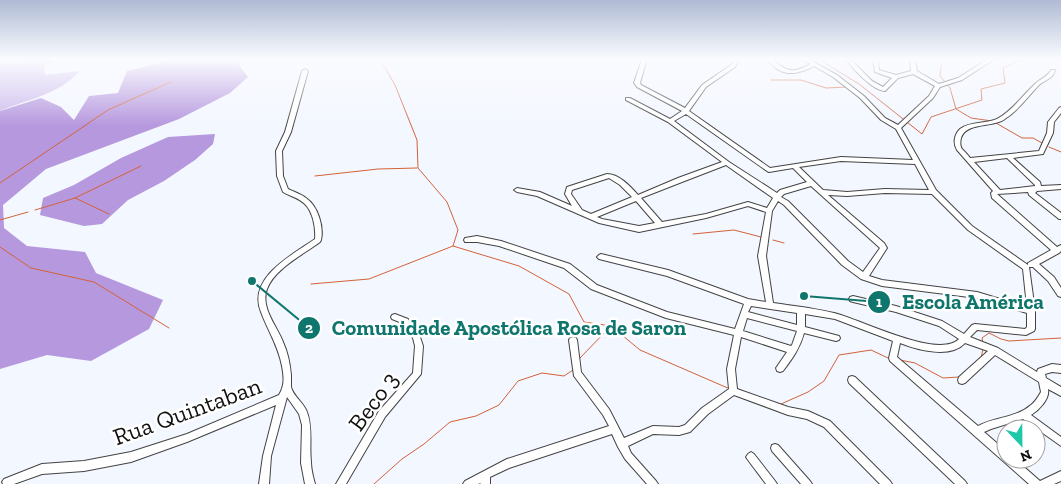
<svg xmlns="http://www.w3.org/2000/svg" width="1061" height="484" viewBox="0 0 1061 484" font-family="'Zilla Slab',serif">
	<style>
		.green { fill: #ccbaec }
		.forest { fill: #b698de }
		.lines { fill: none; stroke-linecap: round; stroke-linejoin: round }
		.stream { stroke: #d46238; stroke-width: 1 }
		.minor-casing { stroke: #434343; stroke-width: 2 }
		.minor { fill: #fff; fill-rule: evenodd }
		.labels { text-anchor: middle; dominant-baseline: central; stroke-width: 5; stroke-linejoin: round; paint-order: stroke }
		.near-street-label { font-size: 24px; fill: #101010; stroke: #fff }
		.leader { fill: none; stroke: #0f766e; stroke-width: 2 }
		.callout-dot { fill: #0f766e; stroke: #fff; stroke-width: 2 }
		.mark-label { font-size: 15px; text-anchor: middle; font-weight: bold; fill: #fff }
		.callout-label { font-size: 21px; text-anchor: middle; font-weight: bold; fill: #0f766e; stroke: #fff; stroke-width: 5; stroke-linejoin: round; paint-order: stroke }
	</style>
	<rect width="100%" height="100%" fill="#f3f7ff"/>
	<path class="green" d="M 37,59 L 62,59 L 44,66 L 45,75 L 80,71 C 58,95 28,99 0,111 L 0,63 L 24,62 Z"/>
	<g class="forest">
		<polygon points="167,59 240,59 239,65 248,77 230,93 179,119 46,169 3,205 4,228 27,246 85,252 96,273 163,300 149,329 91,361 47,355 0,369 0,111 41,98 61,107 74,120 89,96 118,93 127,71 161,63"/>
		<polygon points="215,134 213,144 195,160 164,181 128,200 102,224 84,226 40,215 43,198 74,185 121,158 168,137"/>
	</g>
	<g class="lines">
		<g class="stream">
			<polyline points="380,59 395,85 417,140 418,168 447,202 458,230 453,246 519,266 569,294 584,322 611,326 640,350 730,389"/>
			<polyline points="818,59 859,84 922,134 931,117 982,100 981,89 1005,83 1003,68 1023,59"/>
			<polyline points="942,59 940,76 950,88 956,109 971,118 992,121"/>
			<polyline points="771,80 801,80 826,88 847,87"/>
			<polyline points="996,123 1022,138 1033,138 1042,143"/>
			<polyline points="1049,147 1061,152"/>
			<polyline points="315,176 378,169 417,168"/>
			<polyline points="0,183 108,110 171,82"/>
			<polyline points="75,198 109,214"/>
			<polyline points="35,210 75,198 141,166"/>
			<polyline points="0,220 28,212"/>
			<polyline points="693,234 734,230 761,237"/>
			<polyline points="773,240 784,243"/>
			<polyline points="0,247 31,268 94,282 169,328"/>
			<polyline points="311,284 369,279 453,246"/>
			<polyline points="983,343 982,338 989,333 1001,339 1009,341 1061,338"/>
			<polyline points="580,358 610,327"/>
			<polyline points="981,358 983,349"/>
			<polyline points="900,360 915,363 943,378 959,377"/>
			<polyline points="781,404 808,392 824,381 839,355 871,350 888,358"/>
			<polyline points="374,484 402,459 424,444 450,422 476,416 499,405 518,381 542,373 564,376 573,370"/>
		</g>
		<g class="minor-casing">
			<g id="minor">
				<path d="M 642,59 L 647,59 L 640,83 L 641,85 L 685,108 L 702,85 L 731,65 L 736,59 L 740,59 L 735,67 L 706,87 L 689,111 L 770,168 L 841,157 L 913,160 L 896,129 L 881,120 L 860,98 L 833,77 L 814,66 C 795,76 780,77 767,59 C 772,59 773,60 777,63 C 790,74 797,71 811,64 L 803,60 L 803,59 L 808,59 L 837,75 L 864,96 L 885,118 L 898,125 L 929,96 L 935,86 L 913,74 L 898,78 L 885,91 C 873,91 852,68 846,59 L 850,59 L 872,81 L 883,87 L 892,78 L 875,72 L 873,59 L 878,59 L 879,70 L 896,75 L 911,71 L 910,59 L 915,59 L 917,71 L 939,84 L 958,78 L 988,59 L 993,59 L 993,60 L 962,80 L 940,87 L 933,98 L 901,128 L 936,190 L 972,226 L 1028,265 L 1028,263 L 1051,250 L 992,198 L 991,193 L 993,191 L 957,150 C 953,143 954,135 960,129 C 970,121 986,124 997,119 C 1012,111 1022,96 1034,85 C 1039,79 1048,77 1051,70 L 1055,70 C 1054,78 1045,80 1039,85 C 1028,96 1019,110 1006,118 C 1003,121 999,122 995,123 C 985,126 965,125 961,138 C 960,142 960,146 962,149 C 965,152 968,155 970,158 L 1039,151 L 1047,133 L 1048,122 L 1059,108 L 1061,107 L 1061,113 L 1054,122 L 1053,133 L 1043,154 L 1013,158 L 1040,182 L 1041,186 L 1061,185 L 1061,189 L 1037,191 L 1035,193 L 1061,213 L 1061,219 L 1059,219 L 1029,195 L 1028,192 L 997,194 L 1057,247 L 1061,245 L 1061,251 L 1059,253 L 1039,264 L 1054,277 L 1061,288 L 1061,297 L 1058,296 L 1048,281 L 1033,267 L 1029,267 L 1035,311 L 1035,329 L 1034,331 L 1026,335 L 977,330 L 970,337 L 998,348 L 1037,372 L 1038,369 L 1052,364 L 1061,365 L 1061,373 L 1052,372 L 1045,374 L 1046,378 L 1061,387 L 1061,396 L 1048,389 C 1050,399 1039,410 1031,415 L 1061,437 L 1061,446 L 1023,419 L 991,429 L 984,432 L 1006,451 L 1006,459 L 1015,459 L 1040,481 L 1061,471 L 1061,481 L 1054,484 L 1029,484 L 890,361 L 889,358 L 893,341 L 835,319 L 805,314 L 805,327 L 839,336 L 840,338 L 839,340 L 836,341 L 804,333 C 800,348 792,359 783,371 L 780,372 L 777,371 L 776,368 L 787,352 L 741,337 L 735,369 L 737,389 L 788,407 L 808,411 L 830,421 L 890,481 L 892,484 L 880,484 L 824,427 L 807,419 L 788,415 L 734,395 L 708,414 L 690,432 L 679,435 L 653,434 L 628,446 L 631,453 L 656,481 L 658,484 L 647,484 L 625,459 L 618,447 L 612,434 L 509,468 L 490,477 L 490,484 L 480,484 L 481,483 L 478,484 L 463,484 L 465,481 L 507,459 L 609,426 L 603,415 L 574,376 L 569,340 L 570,338 L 573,337 L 576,338 L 577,340 L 581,372 L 609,409 L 624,438 L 653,426 L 679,427 L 685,425 L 702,408 L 729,389 L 727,369 L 734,335 L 666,318 L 591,289 L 564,268 L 499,246 L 477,242 L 465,242 L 464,240 L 465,238 L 477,236 L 501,241 L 570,264 L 597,285 L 667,312 L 735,329 L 744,304 L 667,276 L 599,259 L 597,257 L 599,255 L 601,254 L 668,270 L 748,299 L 766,302 L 758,256 L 766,212 L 748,206 L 706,218 L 639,232 L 599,223 L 537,196 L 517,192 L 514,190 L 517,188 L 540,192 L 572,206 L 565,194 L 567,187 L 607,174 C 619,174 630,186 638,195 L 678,178 L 722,162 L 668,122 L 626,100 L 626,98 L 630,98 L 670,119 L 682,111 L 637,87 L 634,83 ZM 686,114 L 767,171 L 769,172 L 793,168 L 807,182 L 780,190 L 777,193 L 729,162 L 674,121 ZM 1007,158 L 1035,185 L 1035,186 L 1000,190 L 974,162 ZM 841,161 L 915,164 L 929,190 L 885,189 L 847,192 L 823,190 L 799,167 ZM 726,165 L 773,198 L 767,208 L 748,202 L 706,214 L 662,222 L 641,198 L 682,182 ZM 609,178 L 620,185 L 632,197 L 591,214 L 582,210 L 571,194 L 572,190 ZM 811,186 L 880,248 L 863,272 L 848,261 L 788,201 L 781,197 L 784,194 ZM 885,193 L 932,194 L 968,230 L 1023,269 L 1027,307 L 977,292 L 882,280 L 869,276 L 887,248 L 884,243 L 828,195 L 847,196 ZM 636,201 L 655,223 L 639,226 L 602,219 L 597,217 ZM 778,201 L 784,205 L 842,265 L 861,279 L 882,286 L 977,298 L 1027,313 L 1027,327 L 1025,329 L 975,324 L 972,325 L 964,334 L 942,321 L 896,306 L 853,296 L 850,297 L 849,299 L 850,301 L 853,302 L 896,312 L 939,326 L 959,339 C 938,360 860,319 834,313 C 814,308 794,306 773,303 L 766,256 L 772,211 ZM 751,306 L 797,313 L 797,325 L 748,312 ZM 747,318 L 797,331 L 792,345 L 791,346 L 743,331 ZM 900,343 C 918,350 950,359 965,343 L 988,351 L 959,377 L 958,380 L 959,383 L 962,384 L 965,383 L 995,355 L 1039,382 L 1041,392 C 1038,397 1035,402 1031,405 C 1016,418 994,417 978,426 L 897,357 Z"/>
				<path d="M 305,69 L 308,71 L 291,132 L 282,151 L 283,176 L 288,189 C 294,192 301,194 306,198 C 318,206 324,227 321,240 L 320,242 C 304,254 274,269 267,289 C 260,308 277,326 283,342 C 288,353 290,364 291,375 C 291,379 291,383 291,387 C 293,396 304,403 307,412 C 313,428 309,445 311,462 C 311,469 313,477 315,484 L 305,484 L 301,463 L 302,425 L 299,414 L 287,397 L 271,456 L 269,484 L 259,484 L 263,456 L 276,405 L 187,442 L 131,462 L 84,471 L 42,474 L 14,484 L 3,484 L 2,482 L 4,479 L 42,464 L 84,461 L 131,452 L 187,434 L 279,395 C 285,385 284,377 282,366 C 278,345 268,331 261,312 C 247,278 292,255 315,239 C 316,228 313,212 305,204 C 299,198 290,196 283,192 L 277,176 L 276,151 L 285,132 L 302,71 Z"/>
				<polygon points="395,314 408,319 420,337 423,346 421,374 385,417 346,484 336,484 379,411 413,373 415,346 413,338 402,323 392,319 391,317 392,315"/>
				<polygon points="852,376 855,377 965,481 967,484 955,484 849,383 848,380 849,377"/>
				<polygon points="775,444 778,445 810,481 812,484 801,484 772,451 771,448 772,445"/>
				<polygon points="751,452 754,454 775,481 777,484 766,484 748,460 746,457 748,454"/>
			</g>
		</g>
		<use href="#minor" class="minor"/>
	</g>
	<linearGradient id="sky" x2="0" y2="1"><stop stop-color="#afbbd4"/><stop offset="0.47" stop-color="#fafbff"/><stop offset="1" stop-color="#fafbff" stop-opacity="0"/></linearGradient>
	<rect width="1061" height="126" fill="url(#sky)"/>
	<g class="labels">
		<g class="near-street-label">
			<text transform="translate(373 401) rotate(-54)">Beco 3</text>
			<text transform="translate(187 411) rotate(-20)">Rua Quintaban</text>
		</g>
	</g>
	<path class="leader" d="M804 296L879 302M252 281L309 328"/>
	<g class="callout-dot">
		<circle cx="804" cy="296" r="5"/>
		<circle cx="252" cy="281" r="5"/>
		<circle cx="879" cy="302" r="12"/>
		<circle cx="309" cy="328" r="12"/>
	</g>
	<g class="mark-label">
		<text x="879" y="307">1</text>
		<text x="309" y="333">2</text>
	</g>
	<g class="callout-label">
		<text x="973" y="309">Escola América</text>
		<text x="509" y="335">Comunidade Apostólica Rosa de Saron</text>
	</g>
	<g transform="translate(1021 444) rotate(158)"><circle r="24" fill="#ffffff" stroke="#9f9f9f"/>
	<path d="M0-4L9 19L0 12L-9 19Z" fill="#20c8aa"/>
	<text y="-8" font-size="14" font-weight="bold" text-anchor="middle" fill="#101010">N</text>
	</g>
</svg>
